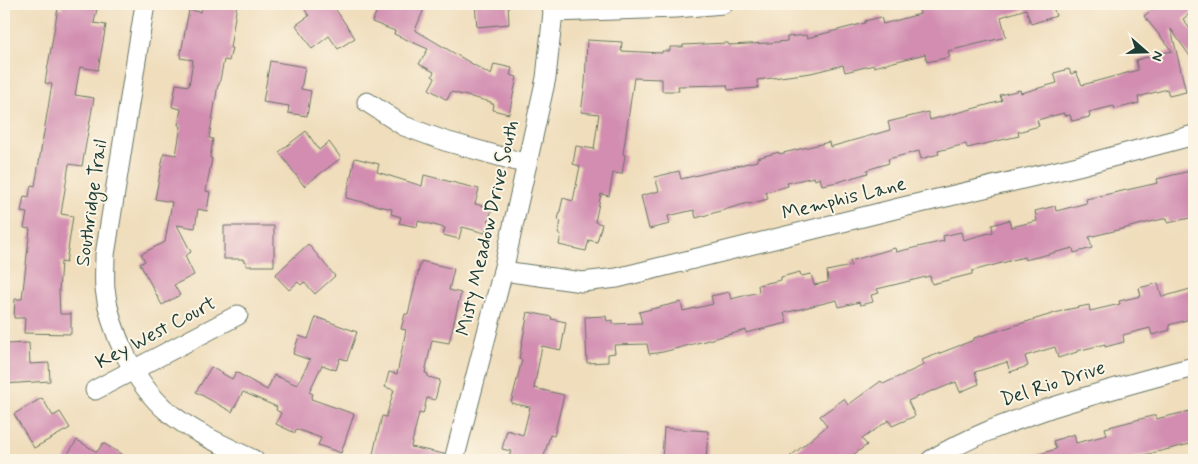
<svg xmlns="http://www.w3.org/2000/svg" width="1198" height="464" viewBox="0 0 1198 464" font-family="Mynerve,sans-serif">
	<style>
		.building { fill: #d28db1 }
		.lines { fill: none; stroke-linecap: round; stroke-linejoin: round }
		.minor-casing { stroke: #687563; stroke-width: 21 }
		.minor { stroke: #fff; stroke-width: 19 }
		.labels { text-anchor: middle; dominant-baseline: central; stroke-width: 4; stroke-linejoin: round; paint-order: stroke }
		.street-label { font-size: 20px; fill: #1f3d34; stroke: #fcf5e5 }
	</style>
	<rect width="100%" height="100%" fill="#fcf5e5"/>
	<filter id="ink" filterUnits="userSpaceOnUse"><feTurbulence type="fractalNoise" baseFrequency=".02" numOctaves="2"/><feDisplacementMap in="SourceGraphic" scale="10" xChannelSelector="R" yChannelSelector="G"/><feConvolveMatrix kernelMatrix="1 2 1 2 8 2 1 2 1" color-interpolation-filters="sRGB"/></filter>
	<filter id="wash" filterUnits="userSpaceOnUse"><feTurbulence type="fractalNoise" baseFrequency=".0096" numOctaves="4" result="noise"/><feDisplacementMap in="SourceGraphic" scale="20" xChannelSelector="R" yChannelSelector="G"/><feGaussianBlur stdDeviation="1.12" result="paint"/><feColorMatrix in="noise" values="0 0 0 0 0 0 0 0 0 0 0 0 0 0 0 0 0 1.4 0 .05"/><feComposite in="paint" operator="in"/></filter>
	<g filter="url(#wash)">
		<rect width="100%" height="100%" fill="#efddbb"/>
		<g id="blocks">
			<g class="building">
				<polygon points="63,4 98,4 94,23 106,25 98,70 80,67 75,95 94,98 82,166 69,164 61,214 73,216 66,263 61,262 59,291 60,314 71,314 71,334 24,333 25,318 14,318 15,299 22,299 30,229 24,228 27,213 21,212 24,196 29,197 31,185 35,186 52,84 45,83 58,8 62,9"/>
				<polygon points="202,4 237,4 230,48 232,48 229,61 224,60 219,85 218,85 209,138 213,139 210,158 212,158 206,191 210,192 207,211 198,209 195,228 177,225 191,252 185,256 194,275 174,285 180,295 162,305 140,264 145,261 141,254 165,242 172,202 155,199 164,153 176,155 181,126 178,125 181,109 172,107 176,84 189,86 193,60 180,58 189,10 201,12"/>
				<polygon points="301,4 332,4 355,38 338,49 329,36 312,49 296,25 309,16"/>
				<polygon points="380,4 412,4 424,9 415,30 491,75 494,64 512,68 510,75 517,77 509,114 493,110 494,104 491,104 491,102 451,92 447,100 429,89 435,78 432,76 434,72 419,64 428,49 394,34 395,31 372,22"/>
				<polygon points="475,4 508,4 509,24 477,27"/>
				<polygon points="943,4 1052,4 1056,16 1031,24 1026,9 1001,17 1006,37 948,51 950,57 927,62 925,54 874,67 874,65 845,72 843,65 811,73 757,80 758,88 728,90 727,85 678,86 679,91 662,91 662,79 634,78 623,154 625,155 622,174 613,173 609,196 601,194 595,222 602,224 597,242 589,240 586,251 559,245 561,234 558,234 561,221 558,220 563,198 573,201 580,166 573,164 576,146 594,149 599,114 581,112 585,84 587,40 622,42 621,51 662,53 662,51 670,51 670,47 683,47 683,45 728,43 729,45 768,43 787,41 787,37 806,35 807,38 865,23 865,21 881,17 883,24 920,14 919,9"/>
				<polygon points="1153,4 1194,4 1194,10 1183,19 1194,35 1194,62 1171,29 1186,92 1169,96 1167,89 1138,97 1139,103 1115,109 1114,106 1089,112 1090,117 1072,121 1070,115 1064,116 1064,113 1037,120 1039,126 1018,132 1019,136 967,148 966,144 938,151 939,154 921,159 919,151 888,159 889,163 867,170 868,173 838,182 822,185 820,178 815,180 814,177 787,183 788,186 766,192 768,199 749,204 748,203 696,218 694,210 668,216 670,224 649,229 641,196 659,191 655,177 679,171 681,179 757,161 757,158 779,152 779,154 829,142 830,147 890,130 888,122 928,112 930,120 1002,101 1000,95 1020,90 1021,93 1057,83 1054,73 1069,69 1071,74 1076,72 1082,85 1138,70 1136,60 1172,51 1144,16 1155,7"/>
				<polygon points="270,61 305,67 301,89 311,91 307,116 288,113 289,106 263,102"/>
				<polygon points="306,131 319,150 329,142 341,158 304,186 279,152"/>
				<polygon points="355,158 379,164 377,172 422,186 424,175 479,189 475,204 492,208 485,233 462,227 459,239 443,235 445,228 418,221 417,227 399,223 401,217 391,214 392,209 346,198"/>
				<polygon points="1194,170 1194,217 1168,223 1167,218 1089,237 1092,248 1074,253 1073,248 1025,260 1024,257 972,271 972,274 932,284 930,276 877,289 879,293 871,295 873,302 860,305 859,302 839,307 837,300 784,313 787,323 746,333 746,330 663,352 649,354 647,344 614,345 615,353 608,354 608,362 587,363 585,317 606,316 607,321 613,320 613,324 642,323 639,312 681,302 683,311 713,304 711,296 729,292 731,299 759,292 758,285 781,280 781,277 800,272 801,276 811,274 814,285 828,282 827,271 851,266 850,261 895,248 896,252 944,241 943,236 961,232 963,240 993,232 992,225 1009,220 1011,227 1037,221 1035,211 1055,206 1056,211 1087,203 1086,199 1158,183 1157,179"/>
				<polygon points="224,226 274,226 274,266 246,266 246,261 243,261 243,259 224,259"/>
				<polygon points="308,244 335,276 315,294 304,282 301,285 298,282 289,290 275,275"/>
				<polygon points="421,261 454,269 449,290 461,293 449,343 432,340 425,373 428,374 428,377 440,380 435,400 427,398 423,414 419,413 411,447 444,454 443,460 381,460 372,458 382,416 386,417 394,390 385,387 389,372 397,374 406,330 401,329 405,314 408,314"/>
				<polygon points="1158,283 1162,297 1194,288 1194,318 1169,325 1170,330 1152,335 1150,328 1123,335 1124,342 1105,347 1105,344 1077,351 1077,352 1058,358 1055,347 1025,356 1028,366 1010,372 1007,362 975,372 979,384 960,392 956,382 934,391 934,390 908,401 915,416 892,426 889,420 862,439 867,445 846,460 786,460 827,426 820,416 844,399 848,405 881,381 883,384 924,365 922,360 974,340 974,338 1065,310 1089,305 1090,311 1120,304 1119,301 1141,296 1139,288"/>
				<polygon points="528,312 552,317 551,319 566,322 561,350 542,346 534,388 564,395 554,436 550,435 543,460 508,460 511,451 502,449 507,430 523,435 530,407 511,403 522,360 519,359"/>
				<polygon points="316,317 357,332 347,360 340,358 336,370 322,365 309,392 313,394 311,399 354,414 341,453 318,445 321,438 296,429 295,433 276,424 281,413 276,410 277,407 243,392 232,412 196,392 211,367 232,379 236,372 267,390 274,375 297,385 310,360 293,354 299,336 308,339"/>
				<polygon points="29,343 30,364 49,363 50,381 4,384 4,344"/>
				<polygon points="42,398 53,416 60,412 70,428 34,448 14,414"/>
				<polygon points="1194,410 1194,443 1132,458 1133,460 1032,460 1031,457 1056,449 1053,441 1074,434 1076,443 1107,435 1105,428 1156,415 1156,419"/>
				<polygon points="664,428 708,431 706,460 662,460"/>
				<polygon points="77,440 97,452 103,443 131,460 64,460"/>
			</g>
		</g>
	</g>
	<g filter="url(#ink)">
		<use href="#blocks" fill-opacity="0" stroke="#687563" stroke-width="1"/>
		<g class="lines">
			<g class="minor-casing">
				<g id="minor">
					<path d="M 145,4 L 105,255 C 105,266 104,278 105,289 C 110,332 135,384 168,412 C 194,433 225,446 254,460"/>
					<polyline points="553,12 676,8 723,4"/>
					<polyline points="367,102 404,126 445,141 527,164"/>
					<polyline points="503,271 582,282 617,278 903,207 1078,166 1194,135"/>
					<polyline points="95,390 238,315"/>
					<polyline points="454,460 503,271 546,78 553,12 552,4"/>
					<path d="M 931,460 C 970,436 1008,423 1050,408 C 1098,393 1146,379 1194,367"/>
				</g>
			</g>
			<use href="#minor" class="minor"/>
		</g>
	</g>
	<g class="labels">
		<g class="street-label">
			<text transform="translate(844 199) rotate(-14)">Memphis Lane</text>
			<text transform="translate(92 203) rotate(-82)">Southridge Trail</text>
			<text transform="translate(488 228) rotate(-77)">Misty Meadow Drive South</text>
			<text transform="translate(156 333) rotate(-28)">Key West Court</text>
			<text transform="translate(1053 384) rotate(-18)">Del Rio Drive</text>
		</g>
	</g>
	<rect width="1198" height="464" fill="none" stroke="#fcf5e5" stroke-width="20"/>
	<g transform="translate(1146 52) rotate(110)" stroke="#fcf5e5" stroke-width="4" paint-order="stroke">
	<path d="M0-4L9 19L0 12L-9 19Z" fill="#1f3d34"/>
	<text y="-8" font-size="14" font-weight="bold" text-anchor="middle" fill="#1f3d34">N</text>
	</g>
</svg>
